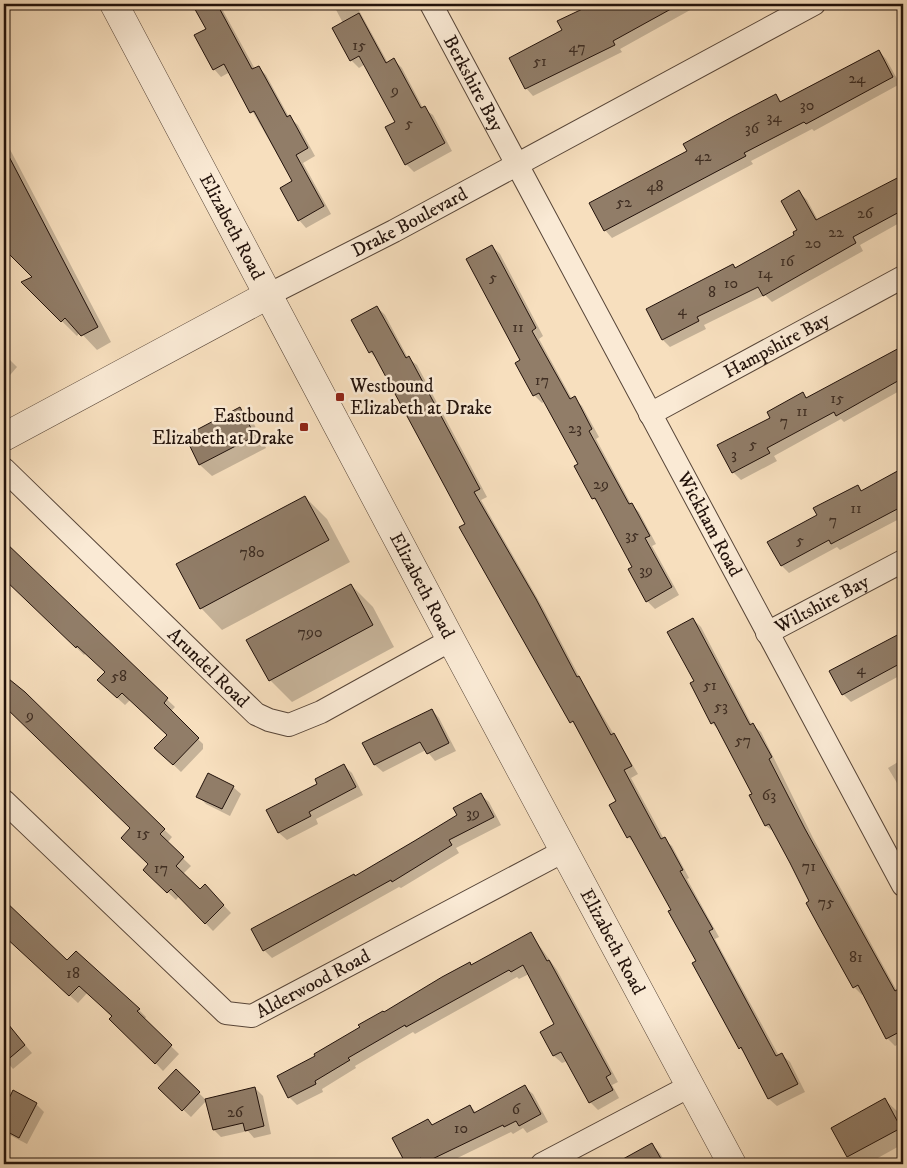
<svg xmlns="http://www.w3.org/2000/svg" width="907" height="1168" viewBox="0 0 907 1168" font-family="'IM FELL DW Pica',serif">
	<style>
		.shadow { fill: #0003 }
		.building { fill: #917d68; stroke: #22120b }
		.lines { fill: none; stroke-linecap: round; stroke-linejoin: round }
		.minor-casing { stroke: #574538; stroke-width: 24 }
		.tertiary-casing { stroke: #574538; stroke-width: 29 }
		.minor { stroke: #faead5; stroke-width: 22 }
		.tertiary { stroke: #faead5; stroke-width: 28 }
		.poi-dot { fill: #8f2418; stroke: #faead5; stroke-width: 2 }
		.labels { text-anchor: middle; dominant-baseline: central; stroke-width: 5; stroke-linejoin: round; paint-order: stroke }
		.number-label { font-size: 16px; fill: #3e2d22 }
		.street-label { font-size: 19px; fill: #22120b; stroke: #faead5 }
		.poi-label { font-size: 19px; fill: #22120b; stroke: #faead5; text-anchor: start }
	</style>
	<rect width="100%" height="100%" fill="#f7dfbe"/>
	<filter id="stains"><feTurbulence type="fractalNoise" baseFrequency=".004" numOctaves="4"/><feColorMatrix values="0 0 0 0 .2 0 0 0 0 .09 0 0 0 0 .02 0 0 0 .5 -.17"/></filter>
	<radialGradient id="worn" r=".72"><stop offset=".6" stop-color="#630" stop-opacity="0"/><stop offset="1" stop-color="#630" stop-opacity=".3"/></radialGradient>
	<g class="shadow">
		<polygon points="193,4 227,4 221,7 255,69 258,67 266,75 289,117 298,125 315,156 303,163 331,214 306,228 299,220 293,182 230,72 221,77 214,69 207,29"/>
		<polygon points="333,4 359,4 356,5 388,63 394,60 402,68 423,108 433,115 452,151 414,172 406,164 396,123 365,64 359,68 351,60 343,23"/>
		<polygon points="595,4 701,4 620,49 622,52 533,96 526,88 563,31 559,22"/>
		<polygon points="879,51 886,59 900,84 814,131 812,129 751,161 753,164 612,238 605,230 776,96 782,102"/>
		<polygon points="4,138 111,342 97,350 80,332 77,336 23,283 34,277 4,247"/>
		<polygon points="903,176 903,221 860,245 863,251 772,302 765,295 704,325 706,329 670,347 663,340 733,265 736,268 796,235 799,230 799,192 807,200 818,220"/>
		<polygon points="492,246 500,254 543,336 539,339 572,399 574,398 582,406 599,437 596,439 631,504 639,512 656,544 652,546 679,595 655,609 647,601 634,567 600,505 593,498 579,465 545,401 542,403 534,395 521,361"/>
		<polygon points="377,307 385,315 408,358 417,365 487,497 481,500 543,608 581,680 638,774 631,778 664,839 672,846 689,878 687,879 719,937 715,939 779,1056 782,1055 790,1062 805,1092 777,1106 769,1099 747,1056 740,1048 672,910 636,845 628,837 618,801 461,527 466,524 378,360 370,352"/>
		<polygon points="903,348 903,389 844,422 841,419 774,456 777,461 741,480 733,472 772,418 803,394 808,399"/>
		<polygon points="4,354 17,367 4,382"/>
		<polygon points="240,409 252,420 266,448 212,476 200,465 186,436"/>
		<polygon points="903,470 903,517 840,550 837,547 789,573 782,566 818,516 857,486 862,491"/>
		<polygon points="305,497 327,519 350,562 222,630 201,608"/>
		<polygon points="4,545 175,707 170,712 203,744 203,749 181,772 156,748 169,735 131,699 125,705 106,688 106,672 86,653 84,655 4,578"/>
		<polygon points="351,585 373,607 394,647 292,702 270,680"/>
		<polygon points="693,619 701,627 752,725 761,732 813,838 897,991 901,989 903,991 903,1042 895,1046 887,1038 864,993 862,995 854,987 775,833 766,826 751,796 753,794 720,731 712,723 696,681"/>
		<polygon points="903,633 903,674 851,702 843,694 831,671"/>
		<polygon points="4,676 172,837 167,843 191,866 183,874 200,891 205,886 231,913 213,931 179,896 176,900 145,870 150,864 132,829 4,705"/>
		<polygon points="432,710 439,718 456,751 435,761 426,750 383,772 375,765 364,744"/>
		<polygon points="903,759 903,793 888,768"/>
		<polygon points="344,766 352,773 363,795 316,819 318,824 287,840 279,833 268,811 319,784"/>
		<polygon points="233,787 241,794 230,816 206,804 198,796"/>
		<polygon points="481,795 489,802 501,825 456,848 459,853 401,888 399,887 272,958 264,950 355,877 458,816"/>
		<polygon points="4,902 67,962 139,1010 146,1017 144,1020 179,1054 163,1071 88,992 78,1003 4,936"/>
		<polygon points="531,934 557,970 618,1082 612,1085 619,1098 598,1110 590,1102 567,1061 562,1063 554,1056 542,1032 556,1025 529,974 519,979 517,977 415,1034 413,1032 355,1066 356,1068 322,1089 323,1092 297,1105 289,1097 316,1057 470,963 472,966"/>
		<polygon points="4,1020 32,1053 13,1069 4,1058"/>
		<polygon points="176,1071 206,1100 255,1088 263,1096 271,1134 254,1138 248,1131 221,1137 214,1130 207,1100 191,1117 160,1088"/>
		<polygon points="525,1087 533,1094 548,1122 527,1133 523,1128 513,1134 511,1132 445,1164 407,1164 394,1138 428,1120 433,1126 470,1106 477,1113"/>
		<polygon points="14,1092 36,1104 44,1112 27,1144 4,1132 4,1111"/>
		<polygon points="885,1100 897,1111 903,1123 903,1144 867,1164 855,1164 848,1157"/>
		<polygon points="652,1145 660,1153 666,1164 600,1164 611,1158 617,1164"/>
	</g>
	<g class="building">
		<polygon points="192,4 217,4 252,69 259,66 287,117 290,115 308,148 296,155 324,206 298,221 280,188 292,181 254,111 250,113 224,64 213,70 194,35 206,29"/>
		<polygon points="593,4 680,4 613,41 615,45 525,89 509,58 562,30 557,21"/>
		<polygon points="359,13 386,63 394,58 421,108 425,106 445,143 405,165 385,127 395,122 359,56 350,61 332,28"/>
		<polygon points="879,50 893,77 806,124 804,122 744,153 746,156 604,231 589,203 687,151 683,144 732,117 776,94 780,102"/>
		<polygon points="4,147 98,327 81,336 65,318 61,322 21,282 32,277 4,249"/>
		<polygon points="903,175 903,210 853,237 856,243 763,296 758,287 697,317 699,321 662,340 646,309 733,264 735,268 794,235 793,232 797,230 781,201 799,190 816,220"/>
		<polygon points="492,245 536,328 532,331 570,399 575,396 592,429 589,431 629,504 632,503 650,536 645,538 672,587 646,602 628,569 632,567 595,498 592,499 574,466 578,464 539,393 533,396 515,363 520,360 466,259"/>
		<polygon points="377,306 406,358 409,356 480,489 474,492 536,599 577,677 579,676 611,735 614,733 632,766 624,770 661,839 665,837 683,870 680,871 713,929 709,931 776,1056 782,1053 798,1084 768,1099 741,1047 739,1049 721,1016 692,963 696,961 668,911 671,910 630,836 627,838 609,805 616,801 573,721 570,723 459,527 465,524 372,351 369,353 351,320"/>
		<polygon points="903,346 903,378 836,416 834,412 767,448 770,453 732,473 717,445 770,418 767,412 803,392 806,398"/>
		<polygon points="240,407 255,436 199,465 185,436"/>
		<polygon points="903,468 903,506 831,544 829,540 781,566 767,542 817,515 813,508 858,485 861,491"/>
		<polygon points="305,496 329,540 200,609 176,564"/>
		<polygon points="4,541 168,698 164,703 199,738 173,765 154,748 167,735 122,693 117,698 97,680 105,672 77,646 76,648 4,579"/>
		<polygon points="351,584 373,625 269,681 246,640"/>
		<polygon points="693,618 750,725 753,723 772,757 769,759 805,829 895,991 903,986 903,1030 886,1039 858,985 853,988 819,927 806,903 809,901 790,863 769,824 765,826 749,795 752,794 714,722 711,724 690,683 694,681 667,632"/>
		<polygon points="903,632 903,662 842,695 829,671"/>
		<polygon points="4,675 25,692 165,829 160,834 184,857 176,866 200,889 205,884 224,905 205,924 171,889 167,893 143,870 148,864 121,838 130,828 4,706"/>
		<polygon points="432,709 449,743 427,754 420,742 374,765 362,743"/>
		<polygon points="344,764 356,787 309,812 311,816 278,833 266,810 317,784 315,779"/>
		<polygon points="208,773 234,786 222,809 196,797"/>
		<polygon points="481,793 494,817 449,840 452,845 392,882 391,880 263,951 251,929 354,874 355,876 416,840 457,815 453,808"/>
		<polygon points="4,900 67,960 76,951 140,1009 137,1011 172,1045 155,1064 109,1019 112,1016 79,986 69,996 4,936"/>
		<polygon points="531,932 547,961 549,960 611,1074 606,1077 613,1090 589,1103 561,1052 553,1056 540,1032 554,1024 523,965 511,972 509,970 406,1027 405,1025 348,1058 350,1060 315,1081 316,1084 288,1098 277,1076 315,1056 314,1054 360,1027 358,1025 383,1011 384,1012 442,977 470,962 471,965"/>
		<polygon points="4,1019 25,1045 4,1063"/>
		<polygon points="176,1069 200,1092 182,1111 158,1088"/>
		<polygon points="525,1085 541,1114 519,1126 516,1121 504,1127 503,1125 424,1163 421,1158 406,1164 392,1138 428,1119 432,1125 470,1105 474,1113"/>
		<polygon points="255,1087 264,1126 245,1131 243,1123 213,1130 205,1099"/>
		<polygon points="13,1090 37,1103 19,1138 4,1130 4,1109"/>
		<polygon points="885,1098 901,1128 847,1157 831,1128"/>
		<polygon points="652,1143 664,1164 614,1164"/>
	</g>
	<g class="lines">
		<g class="minor-casing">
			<g id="minor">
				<path id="s1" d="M 431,4 L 903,885"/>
				<path id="s2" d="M 268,295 L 394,231 L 814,4"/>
				<path id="s3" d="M 650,414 L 903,277"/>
				<path id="s4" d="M 4,469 L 256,714 L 269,720 L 289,725 L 321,712 L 451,640"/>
				<path id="s5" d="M 767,633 L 903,561"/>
				<path id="s6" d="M 4,801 L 226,1013 L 252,1016 L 564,851"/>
				<polyline points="542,1164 690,1086"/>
			</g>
		</g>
		<g class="tertiary-casing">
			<g id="tertiary">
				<path id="s7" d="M 114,4 L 451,640 L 732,1164"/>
				<polyline points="4,437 268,295"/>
			</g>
		</g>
		<use href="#minor" class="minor"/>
		<use href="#tertiary" class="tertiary"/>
	</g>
	<g class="poi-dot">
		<rect x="335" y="392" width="10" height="10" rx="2.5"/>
		<rect x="299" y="422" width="10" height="10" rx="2.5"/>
	</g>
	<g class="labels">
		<g class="number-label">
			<text x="359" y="45">15</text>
			<text x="577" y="47">47</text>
			<text x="540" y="61">51</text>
			<text x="857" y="78">24</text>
			<text x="395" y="90">9</text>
			<text x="807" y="105">30</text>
			<text x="774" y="117">34</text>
			<text x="409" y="123">5</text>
			<text x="752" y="128">36</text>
			<text x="703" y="156">42</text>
			<text x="655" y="186">48</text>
			<text x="624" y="202">52</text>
			<text x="865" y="213">26</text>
			<text x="836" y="232">22</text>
			<text x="813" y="243">20</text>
			<text x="787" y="261">16</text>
			<text x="765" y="273">14</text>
			<text x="493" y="277">5</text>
			<text x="731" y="283">10</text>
			<text x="712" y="292">8</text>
			<text x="682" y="310">4</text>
			<text x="518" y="327">11</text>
			<text x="542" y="380">17</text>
			<text x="837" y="398">15</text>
			<text x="802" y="411">11</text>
			<text x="784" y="421">7</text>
			<text x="575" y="428">23</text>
			<text x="753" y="444">5</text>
			<text x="734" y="454">3</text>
			<text x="601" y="484">29</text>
			<text x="856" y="508">11</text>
			<text x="833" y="520">7</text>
			<text x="632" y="535">35</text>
			<text x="800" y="540">5</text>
			<text x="252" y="552">780</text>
			<text x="646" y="570">39</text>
			<text x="310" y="632">790</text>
			<text x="861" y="669">4</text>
			<text x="119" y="676">58</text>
			<text x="710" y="685">51</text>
			<text x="721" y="706">53</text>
			<text x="30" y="715">9</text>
			<text x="743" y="740">57</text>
			<text x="769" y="795">63</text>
			<text x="473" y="813">39</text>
			<text x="143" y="833">15</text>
			<text x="809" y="866">71</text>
			<text x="161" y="868">17</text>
			<text x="826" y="902">75</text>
			<text x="856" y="957">81</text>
			<text x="73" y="973">18</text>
			<text x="516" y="1109">6</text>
			<text x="235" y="1112">26</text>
			<text x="461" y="1128">10</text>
		</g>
		<g class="street-label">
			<text stroke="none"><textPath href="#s1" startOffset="90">Berkshire Bay</textPath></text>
			<text stroke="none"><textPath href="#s2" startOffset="159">Drake Boulevard</textPath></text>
			<text stroke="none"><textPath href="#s7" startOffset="252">Elizabeth Road</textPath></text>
			<text stroke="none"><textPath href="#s3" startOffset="144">Hampshire Bay</textPath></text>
			<text stroke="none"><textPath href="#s1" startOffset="590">Wickham Road</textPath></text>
			<text stroke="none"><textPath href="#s7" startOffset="658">Elizabeth Road</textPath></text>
			<text stroke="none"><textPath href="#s5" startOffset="62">Wiltshire Bay</textPath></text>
			<text stroke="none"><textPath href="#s4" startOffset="285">Arundel Road</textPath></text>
			<text stroke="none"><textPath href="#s7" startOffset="1062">Elizabeth Road</textPath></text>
			<text stroke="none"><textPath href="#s6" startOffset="402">Alderwood Road</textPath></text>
		</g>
		<g class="poi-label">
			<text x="350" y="386">Westbound<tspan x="350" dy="22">Elizabeth at Drake</tspan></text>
			<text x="294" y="416" text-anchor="end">Eastbound<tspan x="294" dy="22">Elizabeth at Drake</tspan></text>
		</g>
	</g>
	<rect width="907" height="1168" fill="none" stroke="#f7dfbe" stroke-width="20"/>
	<rect x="5" y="5" width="897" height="1158" fill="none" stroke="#22120b" stroke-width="2.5"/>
	<rect x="10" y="10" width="887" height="1148" fill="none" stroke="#22120b"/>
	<rect width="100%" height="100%" filter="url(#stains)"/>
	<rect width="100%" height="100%" fill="url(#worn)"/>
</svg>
